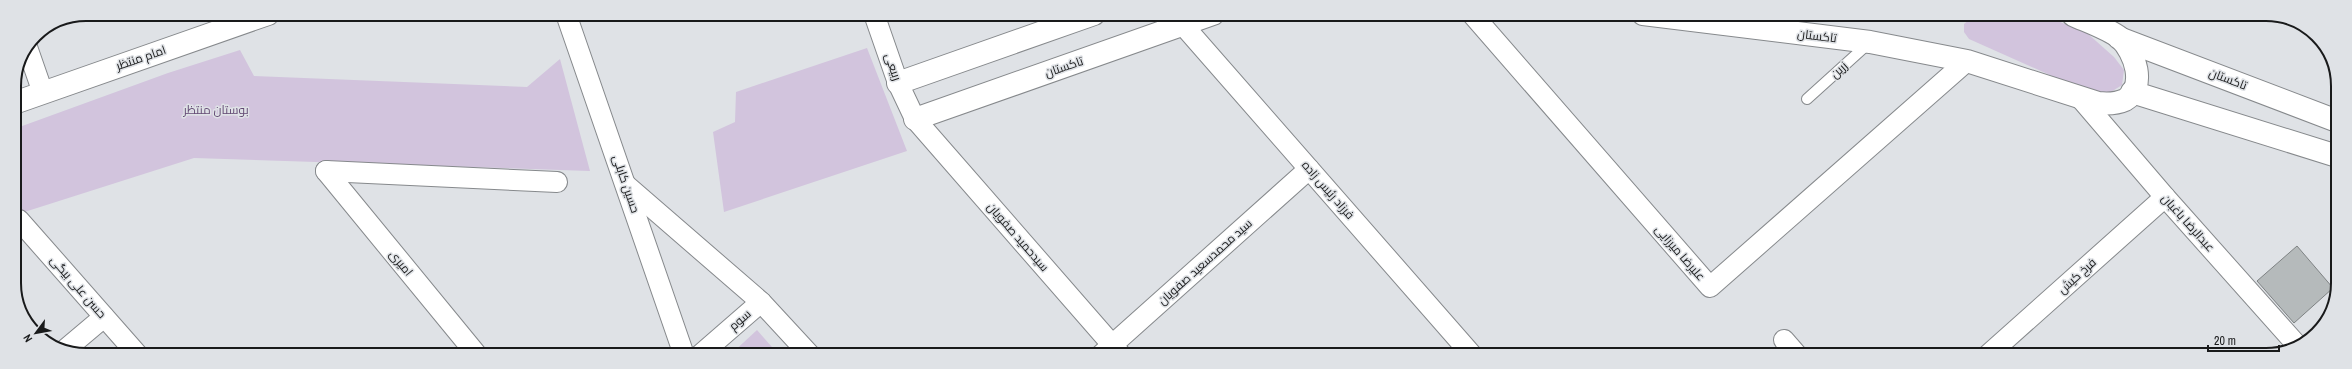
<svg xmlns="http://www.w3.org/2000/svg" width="2352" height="369" viewBox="0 0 2352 369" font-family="'Archivo Narrow',Cairo,sans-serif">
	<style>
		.green { fill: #d2c4dd }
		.building { fill: #b5babb; stroke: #7e8283 }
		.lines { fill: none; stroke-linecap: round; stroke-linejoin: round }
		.lane-casing { stroke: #86898c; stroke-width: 12 }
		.street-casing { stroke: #86898c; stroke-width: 22 }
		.secondary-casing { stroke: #86898c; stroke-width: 24 }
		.lane { stroke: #fff; stroke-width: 10 }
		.street { stroke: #fff; stroke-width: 20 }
		.secondary { stroke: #fff; stroke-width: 22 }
		.labels { text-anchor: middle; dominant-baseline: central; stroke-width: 3; stroke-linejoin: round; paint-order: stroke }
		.street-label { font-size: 12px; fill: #191a1b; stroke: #dfe2e6 }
		.park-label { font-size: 12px; fill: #634a74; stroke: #dfe2e6 }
		.rim { fill: none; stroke: #191a1b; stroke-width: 2 }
	</style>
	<rect width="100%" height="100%" fill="#dfe2e6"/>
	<g class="green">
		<polygon points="1975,15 2041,15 2053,19 2087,33 2114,57 2124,70 2122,85 2111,92 2097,96 1969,39 1964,32 1964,24"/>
		<polygon points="867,48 907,151 724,212 713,132 735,122 736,92"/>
		<polygon points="240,50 254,76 527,87 560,59 590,171 194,158 15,215 14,129 168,73"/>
		<polygon points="757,330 779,355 730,355"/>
	</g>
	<polygon class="building" points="2297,246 2333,288 2294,323 2257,281"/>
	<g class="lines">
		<g class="lane-casing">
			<polyline id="lane" points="1807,99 1869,43"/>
		</g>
		<g class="street-casing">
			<g id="street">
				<polyline points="566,14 684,355"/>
				<polyline points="874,14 898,83 915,119 1121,355"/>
				<polyline points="1472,14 1710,287 1967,61"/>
				<polyline points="1183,25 1472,355"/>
				<polyline points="27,47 43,93"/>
				<polyline points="2082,100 2165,197 2296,344"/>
				<polyline points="326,171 477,355"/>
				<polyline points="326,171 557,182"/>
				<polyline points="626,185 761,302 810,355"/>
				<polyline points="19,220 137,354"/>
				<polyline points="1784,340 1797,355"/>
				<polyline points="66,349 104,317"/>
				<polyline points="700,355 761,302"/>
				<polyline points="1101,355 1309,169"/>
				<polyline points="1988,355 2165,197"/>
			</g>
		</g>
		<g class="secondary-casing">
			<g id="secondary">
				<path d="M 1643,14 L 1870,42 L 1967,61 L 2098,103 C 2107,104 2116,104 2125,100 C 2147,87 2135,52 2120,38 C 2109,29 2086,21 2073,15"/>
				<polyline points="2119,38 2337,121"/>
				<polyline points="898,83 1094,14"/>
				<polyline points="2132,92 2337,156"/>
				<polyline points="14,103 268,14"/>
				<polyline points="915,119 1213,14"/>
			</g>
		</g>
		<use href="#lane" class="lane"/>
		<use href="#street" class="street"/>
		<use href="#secondary" class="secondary"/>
	</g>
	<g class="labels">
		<g class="street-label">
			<text transform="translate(1817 36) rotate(7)">تاکستان</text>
			<text transform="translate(141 58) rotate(-19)">امام منتظر</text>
			<text transform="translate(893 67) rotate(71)">ربیعی</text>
			<text transform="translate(1064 67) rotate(-19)">تاکستان</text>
			<text transform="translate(1839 70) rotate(-42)">زرین</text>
			<text transform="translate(2228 79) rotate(21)">تاکستان</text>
			<text transform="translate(626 184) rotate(71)">حسین کابلی</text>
			<text transform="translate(1328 190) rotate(49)">فرزاد رئیس زاده</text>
			<text transform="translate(2188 223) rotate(48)">عبدالرضا باغبان</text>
			<text transform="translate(1018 237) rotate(49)">سیدحمید صفویان</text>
			<text transform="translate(1680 253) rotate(49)">علیرضا میرزایی</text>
			<text transform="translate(1205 262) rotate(-42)">سید محمدسعید صفویان</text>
			<text transform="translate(401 263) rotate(51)">امیری</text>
			<text transform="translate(2077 276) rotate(-42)">فرخ کیش</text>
			<text transform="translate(78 287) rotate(49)">حسن علی بیگی</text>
			<text transform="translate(740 320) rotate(-41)">سوم</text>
		</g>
		<g class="park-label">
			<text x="216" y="110">بوستان منتظر</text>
		</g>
	</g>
	<path d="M0 0H2352V369H0ZM86 21H2266A65 65 0 0 1 2331 86V283A65 65 0 0 1 2266 348H86A65 65 0 0 1 21 283V86A65 65 0 0 1 86 21Z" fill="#dfe2e6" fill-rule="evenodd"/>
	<path class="rim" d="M86 21H2266A65 65 0 0 1 2331 86V283A65 65 0 0 1 2266 348H86A65 65 0 0 1 21 283V86A65 65 0 0 1 86 21Z"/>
	<g transform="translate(36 333) rotate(238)" stroke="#dfe2e6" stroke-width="3" paint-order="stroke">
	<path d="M0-3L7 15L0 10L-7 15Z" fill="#191a1b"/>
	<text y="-6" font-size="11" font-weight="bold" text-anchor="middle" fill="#191a1b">N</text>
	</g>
	<path d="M2208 345v6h71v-6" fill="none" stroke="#191a1b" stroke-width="2"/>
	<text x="2214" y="345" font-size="12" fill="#191a1b" stroke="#dfe2e6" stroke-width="3" paint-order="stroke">20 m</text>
</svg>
